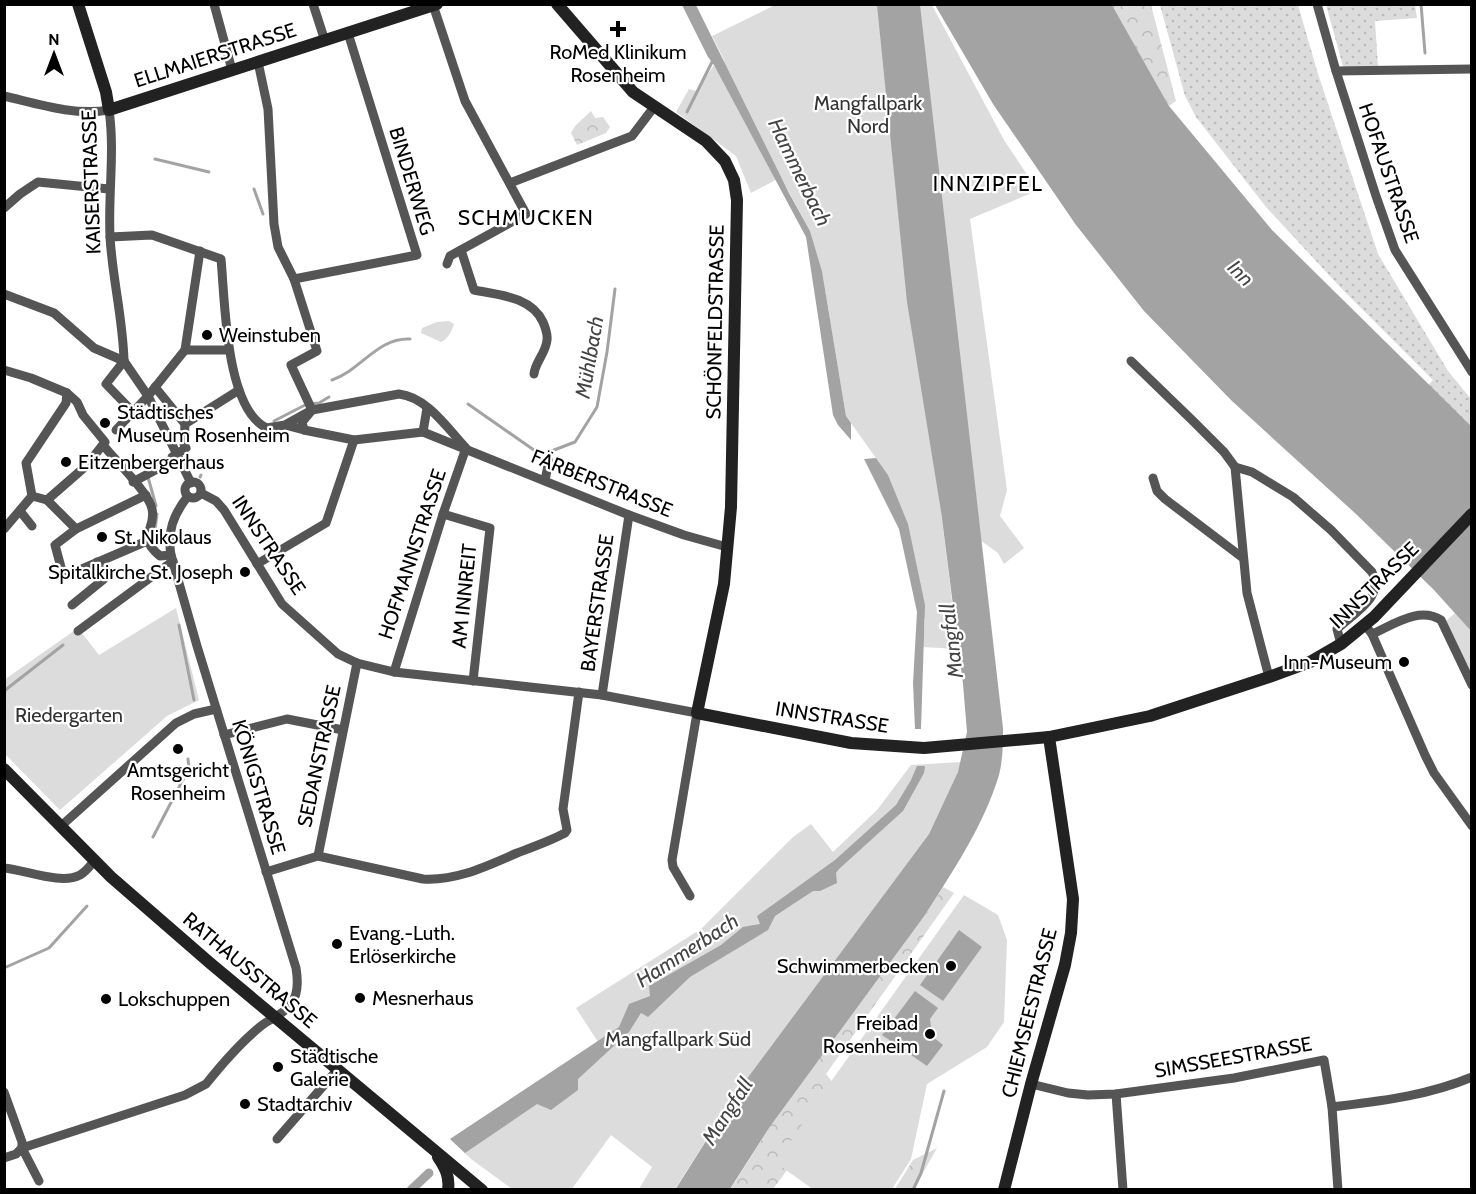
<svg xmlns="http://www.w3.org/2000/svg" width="1476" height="1194" viewBox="0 0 1476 1194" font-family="Cabin,sans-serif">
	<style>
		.grass { fill: url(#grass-dots) }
		.forest { fill: url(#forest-crowns) }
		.park { fill: #dcdcdc }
		.water { fill: #a3a3a3 }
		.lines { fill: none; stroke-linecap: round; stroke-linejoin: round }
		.stream { stroke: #a3a3a3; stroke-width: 3 }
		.canal { stroke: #a3a3a3; stroke-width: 9 }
		.street { stroke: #555; stroke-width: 9 }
		.secondary { stroke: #222; stroke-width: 12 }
		.poi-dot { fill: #000; stroke: #fff; stroke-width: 2 }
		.labels { text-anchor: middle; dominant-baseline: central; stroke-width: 4.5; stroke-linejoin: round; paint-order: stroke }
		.poi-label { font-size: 20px; fill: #000; stroke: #fff; text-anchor: start }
		.street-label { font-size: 20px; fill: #000; stroke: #fff }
		.park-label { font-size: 20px; fill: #333; stroke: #fff }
		.water-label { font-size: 21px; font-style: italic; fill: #444; stroke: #fff }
		.neighbourhood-label { font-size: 21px; letter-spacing: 1.5px; fill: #000; stroke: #fff }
	</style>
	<defs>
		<pattern id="grass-dots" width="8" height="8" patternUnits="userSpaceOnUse" patternTransform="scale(1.5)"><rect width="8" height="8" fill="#dcdcdc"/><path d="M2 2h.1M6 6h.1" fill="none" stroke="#bbb" stroke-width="1.8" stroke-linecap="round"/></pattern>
		<pattern id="forest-crowns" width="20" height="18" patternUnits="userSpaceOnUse" patternTransform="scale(1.5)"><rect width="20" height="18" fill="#dcdcdc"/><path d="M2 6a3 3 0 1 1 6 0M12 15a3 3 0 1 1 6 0" fill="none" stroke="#bbb"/></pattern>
	</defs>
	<rect width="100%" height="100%" fill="#fff"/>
	<g class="grass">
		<polygon points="1160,5 1298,5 1318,74 1378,254 1448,371 1471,399 1471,426 1428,385 1433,380 1341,288 1266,207 1196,117 1185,96"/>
		<polygon points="1326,5 1415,5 1417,18 1375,21 1378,67 1344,70"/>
	</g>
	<g class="forest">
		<polygon points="1112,5 1151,5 1176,101 1169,106"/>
		<polygon points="591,111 595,118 603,117 610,127 606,133 577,145 571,133 575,126"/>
		<polygon points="943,887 954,893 826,1074 837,1088 846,1189 813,1189 787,1170 773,1189 730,1190 769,1128 925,915"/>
		<polygon points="937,1148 914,1189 895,1189 913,1160"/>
	</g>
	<g class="park">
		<polygon points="775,5 932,5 1004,140 1036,188 1029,194 970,219 1007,490 1000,516 1024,548 1004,564 998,553 941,512 958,649 923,647 925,620 888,475 846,416 822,271 810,231 781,177 751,193 736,156 676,112 689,89 696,91 714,65 724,60 712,36"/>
		<path d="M 449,321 L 454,324 C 451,332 449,338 441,342 L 421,333 L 422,328 L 437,322 Z"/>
		<polygon points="176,608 199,700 167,716 60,810 5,754 4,680 78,628 99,655"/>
		<polygon points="1455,613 1471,631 1471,677 1446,621"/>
		<polygon points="961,762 959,772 929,834 737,1092 675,1189 639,1189 652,1167 611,1135 571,1190 512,1189 471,1159 450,1139 598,1042 576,1008 701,929 793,837 811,824 833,852 877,810 911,765"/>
		<polygon points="964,895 998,915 1007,940 1004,1022 987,1047 927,1084 911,1159 892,1189 813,1189 776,1163 830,1083"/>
	</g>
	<g class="water">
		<polygon points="682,5 696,5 789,193 810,231 822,271 846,416 851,423 851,440 838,425 833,415 806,237 714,65 708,57"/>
		<path d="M 877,5 L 920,5 L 1003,728 C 1003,744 1003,759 999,775 C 984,825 953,871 925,915 L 769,1128 L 730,1189 L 675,1190 L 737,1092 L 929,834 L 958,772 L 967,732 L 963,684 L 941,511 L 907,302 Z"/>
		<polygon points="935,5 1112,5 1169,106 1272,230 1471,426 1471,631 1434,590 1356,514 1232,401 1144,311 1076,225 993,104"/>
		<polygon points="876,458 888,475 908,524 925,605 921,729 915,729 913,683 917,612 899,529 864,459"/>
		<polygon points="917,766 925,766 924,773 903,811 839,869 836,873 837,883 820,891 813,891 775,916 768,930 690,977 648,1017 641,1013 629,1032 578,1079 578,1090 551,1110 537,1104 465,1153 450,1139 619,1027 629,1004 650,996 649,986 721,945 743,927 760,924 757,916 835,860 896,805 911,780"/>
		<polygon points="959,930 982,947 943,1001 920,985"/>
		<polygon points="915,991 938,1008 930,1019 932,1036 943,1045 927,1066 882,1035"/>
	</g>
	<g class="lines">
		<g class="stream">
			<polyline points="1421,4 1425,53"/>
			<polyline points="687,112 713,60"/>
			<polyline points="155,159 209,172"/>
			<polyline points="254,189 263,214"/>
			<path d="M 332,380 C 360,371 378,337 410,339"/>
			<polyline points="468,404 541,455 575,442 597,407 607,352 615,289"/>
			<polyline points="274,421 307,404 319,403 329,397"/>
			<polyline points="148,477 156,506"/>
			<polyline points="200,477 201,475"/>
			<polyline points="153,545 157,514"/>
			<polyline points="179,625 194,700"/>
			<polyline points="4,691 63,645"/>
			<polyline points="153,837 189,768 188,759"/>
			<polyline points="4,968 49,948 87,906"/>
			<polyline points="913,1190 921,1173 944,1091"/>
		</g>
		<polyline class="canal" points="411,1190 429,1173"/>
		<g class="street">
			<polyline points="214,4 232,70"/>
			<polyline points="313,4 325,41"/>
			<polyline points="1317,4 1336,71 1376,196 1395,250 1472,372"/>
			<polyline points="433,5 465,101 526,214 450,256 447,264"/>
			<path d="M 258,62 L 268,109 L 274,224 L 278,247 L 294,279 L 317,351 L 291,365 L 312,410 L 399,394 C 427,397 448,429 466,448 L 443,514 L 394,672"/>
			<polyline points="1336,71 1472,69"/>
			<path d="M 4,96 C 38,104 74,116 109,110 C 115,151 108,194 110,236 C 112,277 123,318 124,361"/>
			<polyline points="510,183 632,136 654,107"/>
			<polyline points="4,208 20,194 38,182 109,189"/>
			<path d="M 110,237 L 152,235 L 221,259 C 225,299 225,409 267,428 L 285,425 L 312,410 L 302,422 L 304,430 L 285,425"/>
			<path d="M 461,250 L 474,290 C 498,295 531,296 543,322 C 545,327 548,334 547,340 C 546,353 535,362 534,374"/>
			<polyline points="294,279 417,255 348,33"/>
			<polyline points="4,294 54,313 94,348 124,361"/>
			<polyline points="185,350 229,350"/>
			<polyline points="124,361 148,396 191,483"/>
			<polyline points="124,361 106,384 133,412"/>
			<path d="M 1131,361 L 1193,421 L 1224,452 L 1235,467 L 1252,472 L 1293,497 L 1331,530 L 1372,572 C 1385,597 1354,613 1337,629 L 1341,644"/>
			<polyline points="4,370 31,378 67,393 77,402 83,415 105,442 86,466 47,500 32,496 4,529"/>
			<polyline points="155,387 185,424"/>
			<polyline points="116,430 148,396 185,350 200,251"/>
			<polyline points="304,430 354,440 423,432 629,515 684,535 727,547"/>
			<polyline points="423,432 427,408"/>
			<path d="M 103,445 C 115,460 149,493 152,509 C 157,530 135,535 160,556 L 171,555"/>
			<polyline points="1235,467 1247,593 1269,677"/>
			<polyline points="1153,478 1157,491 1165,499 1243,558"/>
			<polyline points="545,480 549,461"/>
			<circle cx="193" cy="490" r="8"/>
			<polyline points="133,482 172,461 172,457 186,448 184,444 185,424 239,390"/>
			<polyline points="201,493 216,501 224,510 282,604 338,654 357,663 394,672 602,695 697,713 672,860 673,867 690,896"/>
			<polyline points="32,496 26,463 66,403 67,393"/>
			<polyline points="47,500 76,529 146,495"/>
			<polyline points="20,511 32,526"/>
			<polyline points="443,514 490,528 473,681"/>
			<polyline points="76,529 55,545 62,571 68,575 147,541"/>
			<polyline points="257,564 326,523 354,440"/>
			<polyline points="72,605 104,579 97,562"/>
			<polyline points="1365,625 1372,634 1425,755 1434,773 1472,826"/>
			<polyline points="78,631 173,561"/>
			<path d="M 1372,634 C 1393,625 1419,606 1441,620 L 1472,685"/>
			<polyline points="602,695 629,515"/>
			<polyline points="224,735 287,719 343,730"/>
			<polyline points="61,826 176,723 194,714 216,709"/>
			<polyline points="318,856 357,663"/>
			<path d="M 4,868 C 26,870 61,885 80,875 C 86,872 90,866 94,861"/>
			<path d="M 266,872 L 318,856 L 423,879 C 457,881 487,866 517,853 C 533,847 550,841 565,833 L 567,830 L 563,809 L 579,692"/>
			<polyline points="1031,1084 1068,1093 1088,1095 1116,1094 1234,1078 1324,1060 1332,1107 1338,1190"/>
			<polyline points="4,1092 22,1142 22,1148 39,1181"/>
			<polyline points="1116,1094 1123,1190"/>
			<path d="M 1332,1107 C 1380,1101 1427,1096 1472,1077"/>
			<polyline points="277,1139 338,1069"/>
			<path d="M 4,1158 L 16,1154 L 22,1148 L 185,1095 L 206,1084 C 222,1064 241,1042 261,1026 C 272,1017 281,1017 291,1004 C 299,994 298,980 296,968 L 197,646 L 171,555 C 167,532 173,515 188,496"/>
		</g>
		<g class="secondary">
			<polyline points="78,4 106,92 109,110 437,4"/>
			<polyline points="557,4 633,92 706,141 725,161 734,180 737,200 731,507 724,584 697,713 851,743 924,748 1049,737 1150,716 1269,677 1310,662 1341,644 1374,617 1472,514"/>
			<polyline points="4,769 111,877 210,963 482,1190"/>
			<path d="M 438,1157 C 445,1167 450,1177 448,1190"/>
			<polyline points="1004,1190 1031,1084 1065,965 1071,933 1073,899 1049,737"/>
		</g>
	</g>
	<g class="poi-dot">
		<path d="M615 20h6v6h6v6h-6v6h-6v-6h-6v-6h6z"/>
		<circle cx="207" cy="335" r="6"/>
		<circle cx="105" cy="423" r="6"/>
		<circle cx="66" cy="462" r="6"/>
		<circle cx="102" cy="537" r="6"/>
		<circle cx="245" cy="572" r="6"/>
		<circle cx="1404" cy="662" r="6"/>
		<circle cx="178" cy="749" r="6"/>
		<circle cx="337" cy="944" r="6"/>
		<circle cx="951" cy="966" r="6"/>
		<circle cx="360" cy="998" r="6"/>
		<circle cx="106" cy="999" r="6"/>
		<circle cx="930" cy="1034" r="6"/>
		<circle cx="278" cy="1067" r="6"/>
		<circle cx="245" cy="1104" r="6"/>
	</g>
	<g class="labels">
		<g class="poi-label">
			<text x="618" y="52" text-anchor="middle">RoMed Klinikum<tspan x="618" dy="23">Rosenheim</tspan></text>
			<text x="219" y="335">Weinstuben</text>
			<text x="117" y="412">Städtisches<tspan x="117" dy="23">Museum Rosenheim</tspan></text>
			<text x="78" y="462">Eitzenbergerhaus</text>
			<text x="114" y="537">St. Nikolaus</text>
			<text x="233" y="572" text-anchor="end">Spitalkirche St. Joseph</text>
			<text x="1392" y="662" text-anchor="end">Inn-Museum</text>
			<text x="178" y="770" text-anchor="middle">Amtsgericht<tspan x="178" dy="23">Rosenheim</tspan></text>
			<text x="349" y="933">Evang.-Luth.<tspan x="349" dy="23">Erlöserkirche</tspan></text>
			<text x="939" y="966" text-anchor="end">Schwimmerbecken</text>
			<text x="372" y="998">Mesnerhaus</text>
			<text x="118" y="999">Lokschuppen</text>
			<text x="918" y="1023" text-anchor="end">Freibad<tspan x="918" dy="23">Rosenheim</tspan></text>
			<text x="290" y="1056">Städtische<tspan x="290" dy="23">Galerie</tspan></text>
			<text x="257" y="1104">Stadtarchiv</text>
		</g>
		<g class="street-label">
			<text transform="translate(215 55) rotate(-18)">ELLMAIERSTRASSE</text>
			<text transform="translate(1389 173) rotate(71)">HOFAUSTRASSE</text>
			<text transform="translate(412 181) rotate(73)">BINDERWEG</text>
			<text transform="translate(91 182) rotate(-92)">KAISERSTRASSE</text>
			<text transform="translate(715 322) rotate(-89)">SCHÖNFELDSTRASSE</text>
			<text transform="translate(602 483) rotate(22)">FÄRBERSTRASSE</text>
			<text transform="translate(269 545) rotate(56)">INNSTRASSE</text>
			<text transform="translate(412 554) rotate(-72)">HOFMANNSTRASSE</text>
			<text transform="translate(1374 585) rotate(-44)">INNSTRASSE</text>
			<text transform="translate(464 596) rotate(-84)">AM INNREIT</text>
			<text transform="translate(597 603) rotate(-82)">BAYERSTRASSE</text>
			<text transform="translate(832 717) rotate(9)">INNSTRASSE</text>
			<text transform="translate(319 756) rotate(-78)">SEDANSTRASSE</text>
			<text transform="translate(259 787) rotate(73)">KÖNIGSTRASSE</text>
			<text transform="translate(250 970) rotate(40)">RATHAUSSTRASSE</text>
			<text transform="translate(1029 1013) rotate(-76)">CHIEMSEESTRASSE</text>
			<text transform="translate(1233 1057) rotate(-10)">SIMSSEESTRASSE</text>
		</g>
		<g class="park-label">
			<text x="868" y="103">Mangfallpark<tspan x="868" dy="23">Nord</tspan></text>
			<text x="69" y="715">Riedergarten</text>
			<text x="678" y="1039">Mangfallpark Süd</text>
		</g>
		<g class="water-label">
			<text transform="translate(800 172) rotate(64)">Hammerbach</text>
			<text transform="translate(1241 273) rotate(45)">Inn</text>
			<text transform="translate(589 357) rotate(-80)">Mühlbach</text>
			<text transform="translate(951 641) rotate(-97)">Mangfall</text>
			<text transform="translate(687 950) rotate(-33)">Hammerbach</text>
			<text transform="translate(727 1111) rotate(-57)">Mangfall</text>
		</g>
		<g class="neighbourhood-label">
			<text x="988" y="183">INNZIPFEL</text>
			<text x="526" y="217">SCHMUCKEN</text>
		</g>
	</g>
	<rect width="1476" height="1194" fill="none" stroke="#000000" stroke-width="12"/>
	<g transform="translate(54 54)" stroke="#ffffff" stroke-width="4.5" paint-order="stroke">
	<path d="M0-4.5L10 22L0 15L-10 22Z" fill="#000000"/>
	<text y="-9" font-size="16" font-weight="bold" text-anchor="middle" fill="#000000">N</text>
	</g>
</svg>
